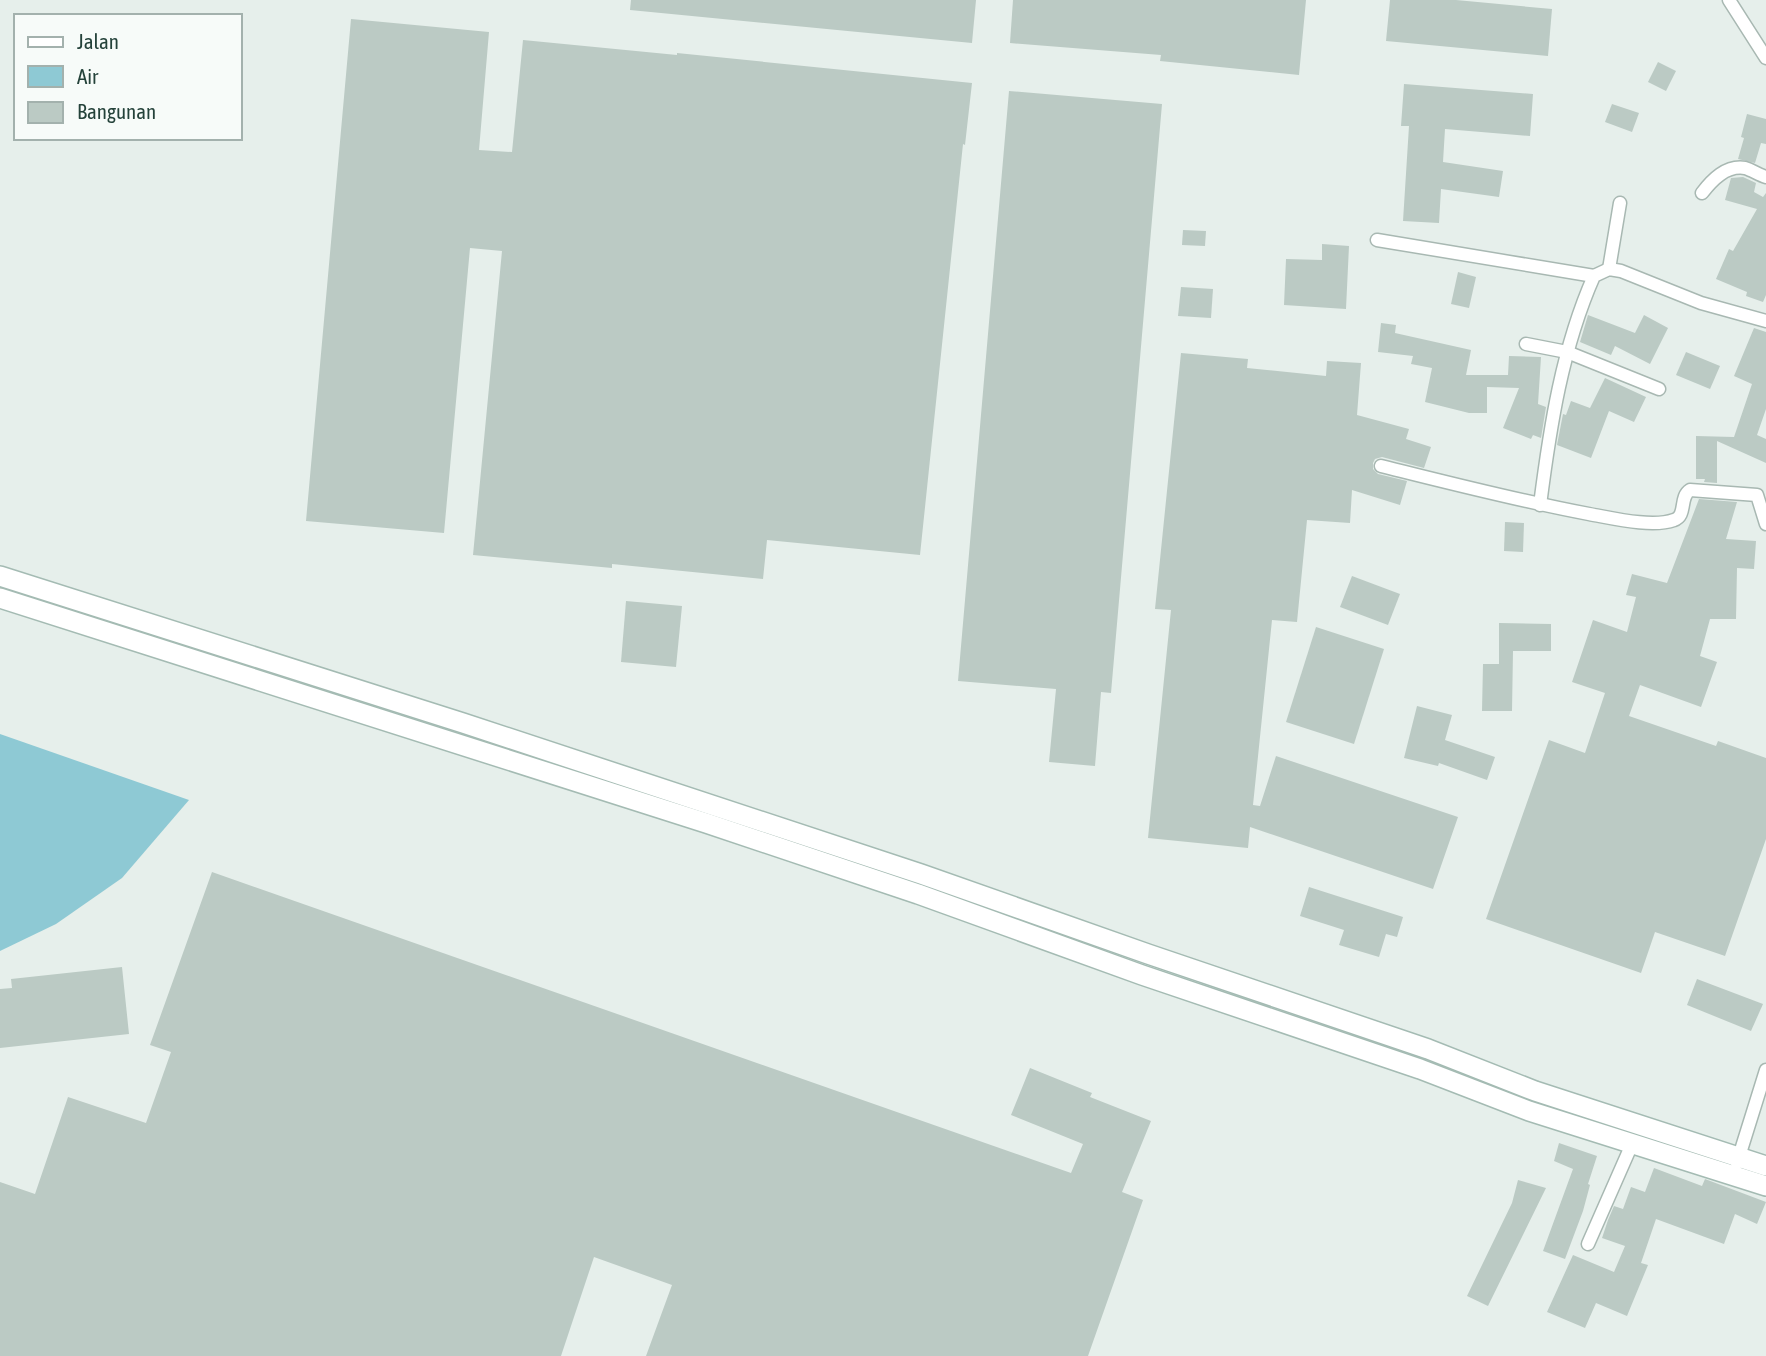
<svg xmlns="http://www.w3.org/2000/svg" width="1766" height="1356" viewBox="0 0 1766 1356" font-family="'Asap Condensed',sans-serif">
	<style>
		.water { fill: #8ec9d4 }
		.building { fill: #bbcac4 }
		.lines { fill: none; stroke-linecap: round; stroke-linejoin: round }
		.street-casing { stroke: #a8b8b2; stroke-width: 15 }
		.secondary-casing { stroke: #a4bbb3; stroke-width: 22 }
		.street { stroke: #fff; stroke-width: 12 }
		.secondary { stroke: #fff; stroke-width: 19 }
	</style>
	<rect width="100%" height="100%" fill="#e6efeb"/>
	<polygon class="water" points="0,734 189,800 122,878 56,924 0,951"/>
	<g class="building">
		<polygon points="631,0 976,0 972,43 630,10"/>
		<polygon points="1013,0 1306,0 1299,75 1160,61 1161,55 1010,43"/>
		<polygon points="1390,0 1456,0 1552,9 1548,56 1386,41"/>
		<polygon points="351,19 489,32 479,150 512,152 523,40 677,55 677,53 972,83 965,145 963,144 920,555 767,540 763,579 612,564 612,568 473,555 502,251 470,248 444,533 306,521"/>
		<polygon points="1658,62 1676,71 1666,91 1648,82"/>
		<polygon points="1404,84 1533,94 1530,136 1445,129 1443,162 1503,171 1499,197 1441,189 1439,223 1403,221 1409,126 1401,126"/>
		<polygon points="1009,91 1162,104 1111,693 1101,692 1095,766 1049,762 1056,689 958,681"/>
		<polygon points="1612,104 1639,113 1632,132 1605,122"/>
		<polygon points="1747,114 1766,119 1766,144 1761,143 1755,163 1738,159 1744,138 1741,137"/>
		<polygon points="1743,177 1756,183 1754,192 1763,197 1766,193 1766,295 1763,302 1746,296 1747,292 1716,279 1729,249 1733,251 1757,209 1725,200 1731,178"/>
		<polygon points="1183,230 1206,231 1205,246 1182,245"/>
		<polygon points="1322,244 1349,246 1346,309 1284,305 1286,259 1322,260"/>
		<polygon points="1458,272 1476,277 1469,308 1451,304"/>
		<polygon points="1181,287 1213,289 1211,318 1178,316"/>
		<polygon points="1588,315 1635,333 1644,315 1668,328 1650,364 1615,346 1611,355 1580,342"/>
		<polygon points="1381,323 1396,325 1395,333 1471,350 1466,375 1508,375 1509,356 1541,357 1538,404 1546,407 1541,438 1533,435 1531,439 1503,428 1519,388 1487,387 1487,413 1469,413 1425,402 1432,368 1411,364 1413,356 1378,352"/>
		<polygon points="1754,328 1766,332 1766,409 1757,435 1766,439 1766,463 1717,441 1717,483 1704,482 1705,479 1696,479 1696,436 1734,437 1752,384 1734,376"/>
		<polygon points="1686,352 1720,366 1710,389 1676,375"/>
		<polygon points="1181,353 1248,359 1247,368 1326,376 1327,361 1361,363 1357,415 1409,429 1406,439 1431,447 1424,468 1382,457 1375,459 1373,463 1373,469 1378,474 1407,481 1400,505 1352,490 1350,523 1307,520 1297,622 1272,620 1253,805 1260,806 1276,756 1458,817 1433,889 1250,827 1248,848 1148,838 1171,610 1155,609"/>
		<polygon points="1605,378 1646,397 1634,422 1609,411 1591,458 1557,445 1563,414 1566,415 1571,401 1590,408"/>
		<polygon points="1699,499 1737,502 1726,539 1756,541 1754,569 1737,568 1736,619 1710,619 1700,656 1717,662 1701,707 1640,685 1629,716 1716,746 1718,741 1766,758 1766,839 1725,956 1655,932 1641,973 1486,919 1549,740 1585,753 1605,693 1572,682 1593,620 1627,632 1636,597 1626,595 1632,574 1667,583"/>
		<polygon points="1505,522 1524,523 1523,552 1504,551"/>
		<polygon points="1352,576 1400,594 1388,625 1340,607"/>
		<polygon points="626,601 682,606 676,667 621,662"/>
		<polygon points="1499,623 1551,624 1551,651 1513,651 1512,711 1482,711 1483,664 1499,664"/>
		<polygon points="1316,627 1384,649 1354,744 1286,722"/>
		<polygon points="1417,706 1452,715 1445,740 1495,757 1487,780 1439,763 1438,766 1404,758"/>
		<polygon points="212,872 1071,1173 1083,1144 1011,1115 1030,1068 1092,1093 1090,1097 1151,1121 1122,1192 1143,1200 1088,1356 646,1356 672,1285 594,1257 561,1356 0,1356 0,1182 35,1194 68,1097 146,1123 171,1052 150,1045"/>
		<polygon points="1309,887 1403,917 1397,937 1386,934 1379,957 1339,945 1344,930 1300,916"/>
		<polygon points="122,967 129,1034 0,1048 0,989 12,988 11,979"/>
		<polygon points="1697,979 1763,1004 1751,1031 1687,1005"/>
		<polygon points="1559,1143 1597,1156 1588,1184 1590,1185 1583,1211 1565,1259 1543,1251 1573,1169 1554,1161"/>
		<polygon points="1654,1168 1702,1186 1705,1179 1766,1202 1757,1224 1735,1214 1724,1244 1656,1219 1641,1263 1648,1265 1627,1316 1596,1303 1585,1328 1547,1312 1573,1255 1614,1272 1625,1246 1602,1238 1608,1220 1614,1206 1623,1209 1631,1187 1645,1192"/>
		<polygon points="1518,1180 1546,1188 1488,1306 1467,1296 1512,1203"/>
	</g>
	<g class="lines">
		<g class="street-casing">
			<g id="street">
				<polyline points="1729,0 1766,58"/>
				<path d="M 1702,193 C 1712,180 1726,165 1745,168 C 1752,170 1759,175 1766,177"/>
				<polyline points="1377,240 1594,276"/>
				<polyline points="1609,269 1620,203"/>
				<polyline points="1526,344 1567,352 1659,389"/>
				<path d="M 1381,466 C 1450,483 1519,501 1589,514 C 1612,518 1652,528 1674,520 C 1687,516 1679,497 1690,490 L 1757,495 L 1766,524"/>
				<path d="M 1540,505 C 1550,427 1562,348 1594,276 L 1609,269 L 1621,271 L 1701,303 L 1766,321"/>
				<polyline points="1737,1163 1766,1070"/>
				<polyline points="1588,1244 1632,1144"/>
			</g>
		</g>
		<g class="secondary-casing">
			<g id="secondary">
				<polyline points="0,576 463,723 921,874 1148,954 1428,1049 1535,1091 1766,1166"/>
				<polyline points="0,598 706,823 918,894 1142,975 1420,1069 1529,1111 1766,1186"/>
			</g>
		</g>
		<use href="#street" class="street"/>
		<use href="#secondary" class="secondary"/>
	</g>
	<rect x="14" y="14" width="228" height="126" fill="#f7fbf9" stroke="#a3b1ad" stroke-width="2"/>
	<rect x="28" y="37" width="35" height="10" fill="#ffffff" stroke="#a3b1ad" stroke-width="2"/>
	<text x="77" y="49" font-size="21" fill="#24423a">Jalan</text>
	<rect x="28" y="66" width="35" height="21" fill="#8ec9d4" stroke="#a3b1ad" stroke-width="2"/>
	<text x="77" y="84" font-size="21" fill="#24423a">Air</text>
	<rect x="28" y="102" width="35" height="21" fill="#bbcac4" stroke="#a3b1ad" stroke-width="2"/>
	<text x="77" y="119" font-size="21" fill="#24423a">Bangunan</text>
</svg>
